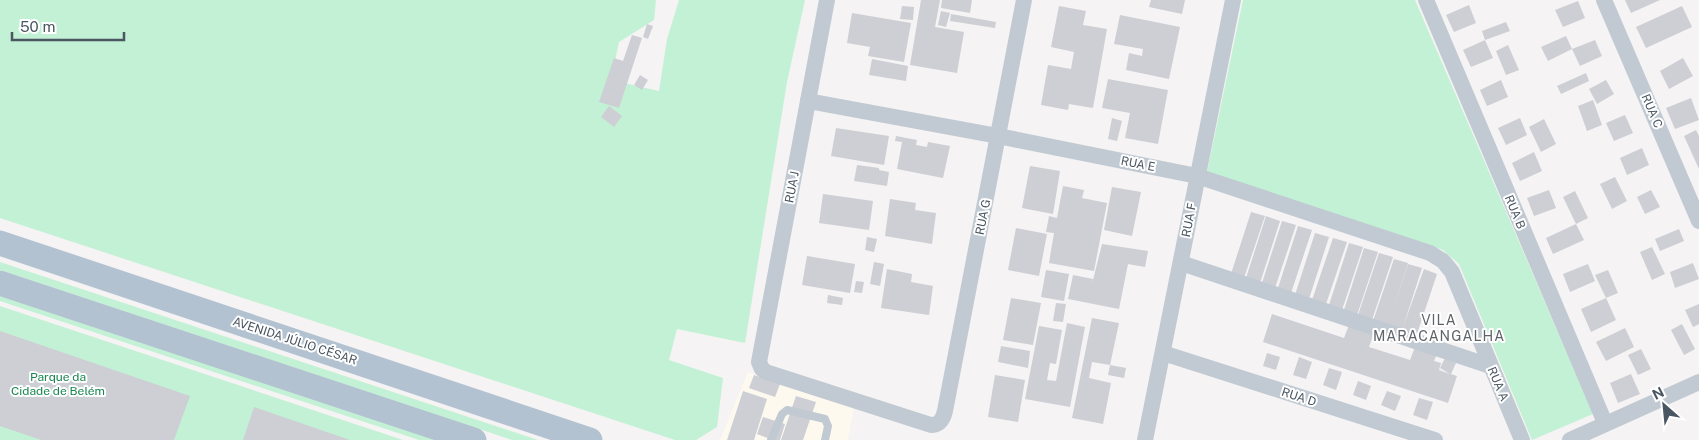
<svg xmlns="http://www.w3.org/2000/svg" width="1699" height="440" viewBox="0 0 1699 440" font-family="'Public Sans',sans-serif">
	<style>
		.commercial { fill: #fdf9ef }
		.green { fill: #c3f1d5 }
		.building { fill: #cdcfd5 }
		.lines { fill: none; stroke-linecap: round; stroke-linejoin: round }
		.lane { stroke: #c1cad2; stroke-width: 8 }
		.street { stroke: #c1cad2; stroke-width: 16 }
		.primary { stroke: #b3c2d1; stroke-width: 25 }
		.labels { text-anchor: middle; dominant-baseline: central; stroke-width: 4; stroke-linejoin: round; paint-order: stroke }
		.street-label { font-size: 12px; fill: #4a5661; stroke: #fff }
		.park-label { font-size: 12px; fill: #17864f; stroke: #fff }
		.neighbourhood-label { font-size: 14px; letter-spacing: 1px; fill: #5f6368; stroke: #fff }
	</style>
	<rect width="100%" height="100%" fill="#f5f3f3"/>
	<polygon class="commercial" points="748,372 854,408 848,440 720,440"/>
	<g class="green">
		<polygon points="0,0 656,0 654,20 619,42 611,80 659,91 667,39 679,0 805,0 787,82 745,343 677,329 669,360 723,378 717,427 696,440 675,440 0,218"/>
		<polygon points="1243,0 1415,0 1593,414 1532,440 1459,264 1443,250 1207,172"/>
		<polygon points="0,262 538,440 512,440 0,270"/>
		<polygon points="0,295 438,440 419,440 0,301"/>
		<polygon points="0,306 403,440 0,440"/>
	</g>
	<g class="building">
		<polygon points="921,0 940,0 935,27 964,32 957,73 910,65"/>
		<polygon points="942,0 972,0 970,13 941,8"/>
		<polygon points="1151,0 1185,0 1182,14 1149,7"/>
		<polygon points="1625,0 1660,0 1631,13"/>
		<polygon points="1578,1 1585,18 1563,27 1555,10"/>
		<polygon points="1469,5 1476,23 1454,32 1446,15"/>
		<polygon points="902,6 914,7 913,20 900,19"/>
		<polygon points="1059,6 1086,11 1083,25 1107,29 1093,108 1069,104 1068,110 1041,105 1048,65 1071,69 1074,52 1051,47"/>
		<polygon points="1682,6 1692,27 1646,48 1636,27"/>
		<polygon points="941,11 950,13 946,27 938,25"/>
		<polygon points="852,13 911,23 904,62 868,56 870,47 847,43"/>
		<polygon points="951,14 996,22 995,28 950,21"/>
		<polygon points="1120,15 1180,27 1169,79 1126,70 1129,53 1142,56 1143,49 1114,44"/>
		<polygon points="1506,22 1510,31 1485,40 1482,31"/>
		<polygon points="647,24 653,26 648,39 643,37"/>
		<polygon points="632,35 642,38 619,108 599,102 614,58 623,61"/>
		<polygon points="1566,36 1572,49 1548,61 1541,47"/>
		<polygon points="1485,40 1493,58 1471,67 1463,50"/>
		<polygon points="1595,40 1602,56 1580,66 1572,49"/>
		<polygon points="1508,45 1519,70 1506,75 1496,51"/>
		<polygon points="1683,58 1693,76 1669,89 1660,71"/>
		<polygon points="872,59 908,66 906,81 869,75"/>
		<polygon points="1586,73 1589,81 1561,94 1557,86"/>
		<polygon points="640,75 648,80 642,90 634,85"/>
		<polygon points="1108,79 1168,90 1158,144 1125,138 1130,113 1102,108"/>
		<polygon points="1501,80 1508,97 1487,106 1480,90"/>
		<polygon points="1606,80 1614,94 1597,104 1589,89"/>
		<polygon points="1691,98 1699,120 1675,129 1666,108"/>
		<polygon points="1593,100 1602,125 1587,131 1578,106"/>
		<polygon points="609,106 622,116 614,127 601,117"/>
		<polygon points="1625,115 1633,133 1614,141 1606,123"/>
		<polygon points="1112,118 1122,121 1117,141 1108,139"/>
		<polygon points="1520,118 1527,135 1506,145 1498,128"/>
		<polygon points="1544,119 1556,144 1541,152 1529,127"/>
		<polygon points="836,128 889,136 884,165 831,156"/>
		<polygon points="1696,130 1699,136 1699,169 1684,136"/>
		<polygon points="896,136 917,140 916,145 927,147 928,142 950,146 943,178 897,169 902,142 895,141"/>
		<polygon points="1642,148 1649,165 1627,175 1620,158"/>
		<polygon points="1534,152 1542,171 1520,181 1512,163"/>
		<polygon points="857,165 879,168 879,170 889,172 887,186 854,181"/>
		<polygon points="1030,166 1060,171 1053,214 1022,208"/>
		<polygon points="1615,177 1627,201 1612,209 1600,184"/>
		<polygon points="1063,186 1084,190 1082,198 1107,203 1094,271 1049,263 1054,233 1046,232 1049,216 1057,218"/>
		<polygon points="1112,187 1141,192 1132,236 1104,230"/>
		<polygon points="1549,190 1556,208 1534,216 1527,198"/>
		<polygon points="1651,190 1660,207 1645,214 1637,197"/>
		<polygon points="1575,191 1588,218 1576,224 1563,197"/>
		<polygon points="823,194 873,201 869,230 819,223"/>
		<polygon points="890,199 916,203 915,210 936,213 932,244 885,236"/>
		<polygon points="1251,212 1265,216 1244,278 1231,274"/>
		<polygon points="1266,216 1280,221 1260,283 1246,278"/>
		<polygon points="1282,221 1296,225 1275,288 1262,283"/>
		<polygon points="1576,224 1584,240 1553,254 1546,238"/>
		<polygon points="1298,226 1312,230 1291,293 1278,288"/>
		<polygon points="1016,228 1047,234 1039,276 1008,270"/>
		<polygon points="1679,229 1684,241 1660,251 1655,239"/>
		<polygon points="1315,233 1329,237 1309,299 1295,295"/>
		<polygon points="867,237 877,239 874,252 865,250"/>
		<polygon points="1333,238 1347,242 1326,304 1312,300"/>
		<polygon points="1349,243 1363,247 1342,310 1329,305"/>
		<polygon points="1102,244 1148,251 1145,267 1128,264 1119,309 1068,299 1073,275 1093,279 1092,284"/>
		<polygon points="1652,247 1665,274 1652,280 1640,252"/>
		<polygon points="1364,248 1378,252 1357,315 1344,310"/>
		<polygon points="1379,253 1393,257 1372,320 1358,315"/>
		<polygon points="807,256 855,264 850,293 802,285"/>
		<polygon points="1394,259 1408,263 1392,314 1408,264 1422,268 1403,327 1424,269 1437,274 1416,337 1373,321"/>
		<polygon points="874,262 884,264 880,286 870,284"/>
		<polygon points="1693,263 1699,279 1675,288 1670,272"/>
		<polygon points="1588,264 1595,281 1570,292 1563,274"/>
		<polygon points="887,269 912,274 911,282 933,286 929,315 881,308"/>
		<polygon points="1046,270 1069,274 1064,301 1041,297"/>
		<polygon points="1608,270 1618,293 1606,298 1616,320 1591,332 1581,309 1606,298 1595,275"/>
		<polygon points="856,281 864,282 862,293 854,292"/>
		<polygon points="828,295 843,298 842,305 827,303"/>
		<polygon points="1011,298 1041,303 1033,345 1003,340"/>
		<polygon points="1056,303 1066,304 1063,322 1053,321"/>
		<polygon points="1699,304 1699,324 1693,327 1685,310"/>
		<polygon points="1272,314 1344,338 1349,325 1374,333 1369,347 1410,360 1415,347 1437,354 1434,361 1441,363 1439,370 1450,374 1440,368 1445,358 1456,363 1451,374 1457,376 1448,403 1263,342"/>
		<polygon points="1092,318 1119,323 1110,365 1092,362 1089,378 1111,383 1103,424 1072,418"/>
		<polygon points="1067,323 1085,327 1070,407 1025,399 1039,326 1062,330 1056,364 1050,363 1047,380 1056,381"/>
		<polygon points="1682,324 1695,349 1684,355 1671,330"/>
		<polygon points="1625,328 1634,347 1606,361 1596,342"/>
		<polygon points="0,331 190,396 174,440 41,440 0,426"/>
		<polygon points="1001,346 1030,351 1028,368 998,362"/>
		<polygon points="1641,349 1651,369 1638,375 1628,355"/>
		<polygon points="1267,353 1280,357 1276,370 1263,366"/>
		<polygon points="1299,357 1312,362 1306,379 1293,375"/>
		<polygon points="1110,365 1126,368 1124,378 1108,375"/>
		<polygon points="1329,368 1342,372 1336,390 1323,385"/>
		<polygon points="1631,374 1640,394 1618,403 1610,383"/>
		<polygon points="754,375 780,384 775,397 749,388"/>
		<polygon points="995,375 1025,380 1018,422 988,417"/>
		<polygon points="1358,381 1371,386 1366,400 1353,395"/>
		<polygon points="743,391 767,399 754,440 727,440"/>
		<polygon points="1387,391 1401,396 1395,411 1381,405"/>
		<polygon points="796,396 816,402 803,440 781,440"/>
		<polygon points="1419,398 1433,402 1427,420 1413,415"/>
		<polygon points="254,407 350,440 243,440"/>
		<polygon points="763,417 785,424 780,440 773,440 757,434"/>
	</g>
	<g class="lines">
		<polyline class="lane" points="771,440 782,414 787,410 825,419 828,426 825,440"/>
		<g class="street">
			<path d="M 827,0 L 759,362 L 762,369 L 766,372 L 931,425 C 940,425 943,419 945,411 L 1024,0"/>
			<polyline points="1426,0 1605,423"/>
			<polyline points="1604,0 1699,221"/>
			<polyline points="808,101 998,136 1197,176 1430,253 1443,261 1452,272 1522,440"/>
			<polyline points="1181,263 1490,366"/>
			<polyline points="1163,353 1435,440"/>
			<polyline points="1145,440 1233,0"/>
			<polyline points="1570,440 1699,382"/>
		</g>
		<g class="primary">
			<polyline points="0,243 590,440"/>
			<polyline points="0,283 474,440"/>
		</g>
	</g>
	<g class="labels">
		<g class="street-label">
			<text transform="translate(1652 111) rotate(67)">RUA C</text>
			<text transform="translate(1138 164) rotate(11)">RUA E</text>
			<text transform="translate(792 187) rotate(-79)">RUA J</text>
			<text transform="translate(1515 212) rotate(67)">RUA B</text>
			<text transform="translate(983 217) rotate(-79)">RUA G</text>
			<text transform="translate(1189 220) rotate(-79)">RUA F</text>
			<text transform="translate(295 341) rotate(18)">AVENIDA JÚLIO CÉSAR</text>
			<text transform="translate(1498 384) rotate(67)">RUA A</text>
			<text transform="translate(1299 397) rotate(18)">RUA D</text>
		</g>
		<g class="park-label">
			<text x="58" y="377">Parque da<tspan x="58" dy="14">Cidade de Belém</tspan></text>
		</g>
		<g class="neighbourhood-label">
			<text x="1439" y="320">VILA<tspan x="1439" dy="16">MARACANGALHA</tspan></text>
		</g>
	</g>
	<g transform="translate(1664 405) rotate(333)" stroke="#ffffff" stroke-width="4" paint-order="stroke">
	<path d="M0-4L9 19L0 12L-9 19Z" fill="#4a5661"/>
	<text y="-8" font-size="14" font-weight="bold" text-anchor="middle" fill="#4a5661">N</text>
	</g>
	<path d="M12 32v8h112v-8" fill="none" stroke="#4a5661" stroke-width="2.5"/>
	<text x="20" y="32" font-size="15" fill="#4a5661" stroke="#ffffff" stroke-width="4" paint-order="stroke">50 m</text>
</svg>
